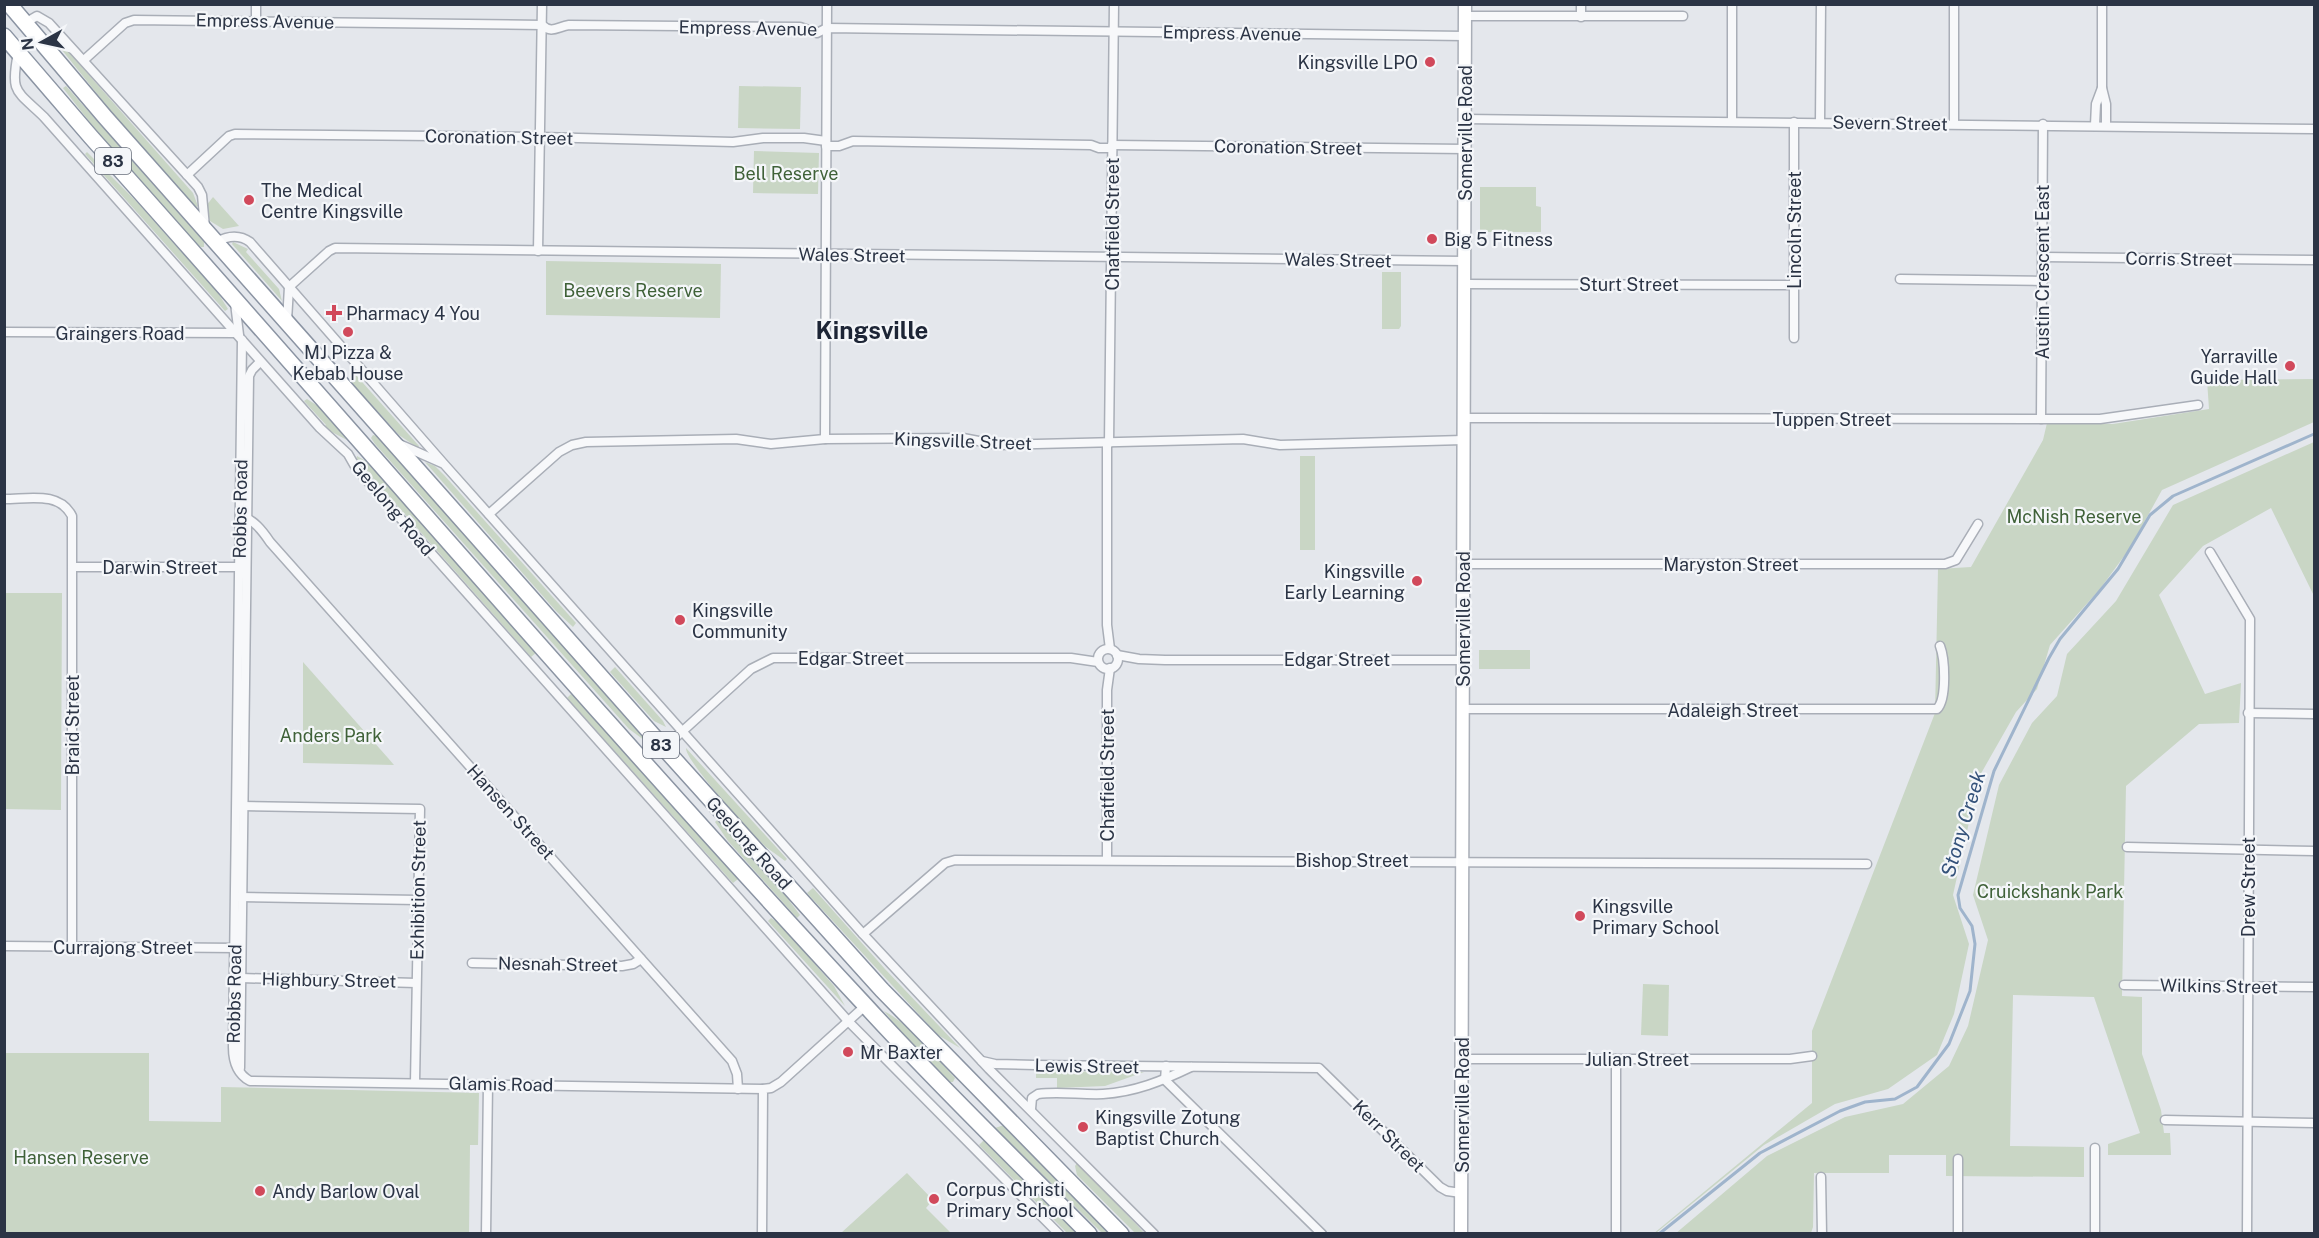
<svg xmlns="http://www.w3.org/2000/svg" width="2319" height="1238" viewBox="0 0 2319 1238" font-family="'Public Sans',sans-serif">
	<style>
		.green { fill: #c9d6c5 }
		.lines { fill: none; stroke-linecap: round; stroke-linejoin: round }
		.stream { stroke: #9fb4cc; stroke-width: 3 }
		.street-casing { stroke: #a9aeb7; stroke-width: 11 }
		.secondary-casing { stroke: #a9aeb7; stroke-width: 15 }
		.highway-casing { stroke: #8b94a3; stroke-width: 18 }
		.street { stroke: #f7f8fa; stroke-width: 8 }
		.secondary { stroke: #fff; stroke-width: 12 }
		.highway { stroke: #fff; stroke-width: 15 }
		.poi-dot { fill: #d1495b; stroke: #f4f6f9; stroke-width: 2 }
		.labels { text-anchor: middle; dominant-baseline: central; stroke-width: 4.5; stroke-linejoin: round; paint-order: stroke }
		.shield { fill: #f4f6f9; stroke: #676e7b; stroke-width: 1.5 }
		.shield-label { font-size: 16px; font-weight: bold; fill: #2b3445 }
		.street-label { font-size: 18px; fill: #2b3445; stroke: #f4f6f9 }
		.poi-label { font-size: 18px; fill: #2b3445; stroke: #f4f6f9; text-anchor: start }
		.park-label { font-size: 18px; fill: #3f6138; stroke: #f4f6f9 }
		.water-label { font-size: 20px; font-style: italic; fill: #34527a; stroke: #f4f6f9 }
		.district-label { font-size: 24px; font-weight: bold; fill: #1d2536; stroke: #f4f6f9 }
	</style>
	<rect width="100%" height="100%" fill="#e4e7ec"/>
	<g class="green">
		<polygon points="65,48 193,193 198,206 196,207 110,110 62,50"/>
		<polygon points="66,86 204,242 204,247 201,247 197,244 95,129 63,88"/>
		<polygon points="739,86 801,87 800,129 738,128"/>
		<polygon points="754,151 819,153 818,194 753,193"/>
		<polygon points="87,152 137,202 218,293 228,309 225,311 85,154"/>
		<polygon points="1480,187 1536,187 1536,206 1541,207 1541,232 1480,232"/>
		<polygon points="213,197 239,226 223,229 210,221 206,206"/>
		<polygon points="233,242 248,249 246,252 279,289 282,301 232,244"/>
		<polygon points="546,261 721,264 720,318 546,315"/>
		<polygon points="1382,272 1401,272 1401,326 1399,329 1382,329"/>
		<polygon points="355,374 419,446 418,448 399,435 351,382 350,379"/>
		<polygon points="2314,379 2314,422 2162,490 2130,548 2100,589 2050,645 2037,689 2016,712 1979,777 1953,895 1969,944 1954,1014 1937,1055 1888,1089 1835,1104 1764,1145 1656,1233 1653,1234 1812,1103 1812,1031 1935,713 1938,569 1971,567 2043,440 2047,423 2113,424 2209,409 2207,380"/>
		<polygon points="307,399 321,408 347,440 326,429 324,427 326,425 304,401"/>
		<polygon points="373,435 377,436 646,738 648,743 629,729 375,444 371,438"/>
		<polygon points="2314,442 2314,596 2271,508 2203,546 2159,595 2205,694 2241,683 2239,723 2199,724 2126,786 2122,996 2142,997 2142,1054 2161,1110 2164,1133 2170,1133 2171,1155 2108,1155 2108,1144 2140,1133 2094,997 2013,995 2010,1146 2084,1147 2084,1177 1946,1176 1946,1155 1889,1155 1889,1173 1814,1173 1813,1227 1811,1233 1675,1234 1767,1156 1845,1117 1903,1104 1949,1066 1968,1026 1988,940 1973,895 1999,785 2032,723 2057,696 2067,654 2116,601 2173,505"/>
		<polygon points="357,456 369,463 380,475 537,652 531,657 356,459"/>
		<rect x="1300" y="456" width="15" height="94"/>
		<polygon points="425,462 435,466 444,475 576,623 573,627 556,611"/>
		<polygon points="5,593 62,593 61,810 5,809"/>
		<rect x="1479" y="650" width="51" height="19"/>
		<polygon points="303,662 388,758 394,765 303,763"/>
		<polygon points="615,667 663,721 666,727 654,721 610,672"/>
		<polygon points="571,694 580,700 736,876 738,879 733,883 567,698"/>
		<path d="M 686,748 L 787,859 L 785,861 C 779,856 772,852 766,847 C 752,834 685,761 686,748 Z"/>
		<polygon points="718,819 782,891 800,915 797,918 728,841 715,822"/>
		<polygon points="813,888 885,969 960,1048 938,1035 807,893"/>
		<polygon points="771,918 780,924 834,986 845,1006 768,921"/>
		<polygon points="1643,984 1669,985 1668,1036 1641,1035"/>
		<path d="M 884,1011 C 912,1026 933,1055 955,1078 L 953,1082 L 950,1082 L 896,1026 Z"/>
		<polygon points="5,1053 149,1053 149,1121 221,1122 221,1087 479,1093 478,1145 470,1145 469,1233 5,1233"/>
		<polygon points="1036,1071 1144,1072 1105,1086 1057,1088 1057,1078 1036,1078"/>
		<polygon points="1004,1125 1111,1233 1102,1233 995,1128"/>
		<polygon points="984,1140 1077,1233 1067,1233 979,1145"/>
		<polygon points="1077,1163 1136,1224 1144,1233 1135,1233 1077,1175 1075,1166"/>
		<polygon points="907,1173 933,1200 926,1208 951,1233 841,1233"/>
	</g>
	<g class="lines">
		<polyline class="stream" points="1659,1234 1760,1153 1840,1111 1865,1102 1895,1099 1917,1087 1949,1044 1970,991 1975,944 1972,926 1960,908 1958,895 1994,771 2049,658 2060,639 2118,569 2150,515 2173,496 2314,434"/>
		<g class="street-casing">
			<g id="street">
				<polyline points="1581,4 1581,17"/>
				<polyline points="1954,4 1954,123"/>
				<polyline points="2102,4 2102,88 2106,104 2106,125"/>
				<polyline points="1465,16 1683,16"/>
				<polyline points="256,21 256,4"/>
				<polyline points="25,23 37,16 49,23 198,187 202,195 205,227"/>
				<path d="M 18,53 C 10,93 16,90 44,117 L 320,428 L 348,454 L 356,468 L 424,545 L 849,1022 L 1059,1234"/>
				<path d="M 84,60 L 125,23 L 134,20 L 542,25 C 552,34 557,27 569,25 L 800,27 L 817,33 L 827,28 L 1465,36"/>
				<polyline points="1465,119 2314,129"/>
				<polyline points="1732,121 1732,4"/>
				<polyline points="1794,122 1794,338"/>
				<polyline points="1820,122 1821,4"/>
				<polyline points="2095,125 2096,104 2102,88"/>
				<polyline points="1112,145 1465,149"/>
				<polyline points="826,146 839,146 853,141 1091,145 1099,148 1112,148"/>
				<polyline points="187,175 229,136 235,134 540,137 733,142 763,138 804,138 826,141"/>
				<path d="M 216,242 C 227,236 239,234 250,242 L 444,464 L 863,934 L 989,1069 L 1154,1234"/>
				<polyline points="538,251 542,4"/>
				<polyline points="2043,257 2314,260"/>
				<polyline points="1900,279 2043,281"/>
				<polyline points="1464,284 1793,285"/>
				<polyline points="235,303 239,335"/>
				<polyline points="287,321 289,287 329,251 335,248 1464,261"/>
				<polyline points="4,332 236,333"/>
				<path d="M 242,340 L 233,1047 C 233,1061 237,1074 250,1081 L 763,1089"/>
				<polyline points="1464,418 2100,419 2198,405"/>
				<polyline points="2041,419 2043,124"/>
				<polyline points="825,439 827,4"/>
				<polyline points="1107,443 1107,625 1110,649"/>
				<polyline points="1109,443 1114,4"/>
				<polyline points="399,444 442,463"/>
				<path d="M 4,499 C 29,499 59,491 72,516 L 72,947"/>
				<polyline points="489,514 559,452 572,445 586,442 736,439 771,444 825,439 963,438 999,445 1243,439 1280,445 1463,440"/>
				<path d="M 240,515 C 254,520 262,530 270,542 L 732,1061 L 737,1074 L 738,1089"/>
				<polyline points="2210,552 2250,619 2247,1234"/>
				<polyline points="1463,564 1945,564 1956,560 1978,524"/>
				<polyline points="73,567 243,567"/>
				<circle cx="1108" cy="659" r="10"/>
				<polyline points="1117,655 1139,659 1165,660 1463,660"/>
				<path d="M 1463,709 L 1937,709 C 1947,699 1945,659 1940,646"/>
				<polyline points="2248,713 2314,714"/>
				<polyline points="664,748 751,669 773,658 1071,658 1098,662"/>
				<polyline points="241,806 420,809 415,1083"/>
				<polyline points="2127,847 2314,851"/>
				<polyline points="1107,859 1107,690 1110,668"/>
				<polyline points="238,897 418,900"/>
				<polyline points="863,934 945,863 955,860 1867,864"/>
				<polyline points="4,946 238,948"/>
				<polyline points="472,963 622,966 633,964 641,959"/>
				<polyline points="241,978 416,983"/>
				<polyline points="2124,985 2314,987"/>
				<polyline points="1462,1059 1790,1059 1812,1056"/>
				<polyline points="1616,1059 1616,1234"/>
				<polyline points="982,1061 995,1064 1035,1065 1319,1068 1440,1187 1447,1191 1461,1193"/>
				<polyline points="1166,1066 1165,1080 1322,1234"/>
				<polyline points="240,1068 249,376 252,370 260,362"/>
				<path d="M 1031,1109 L 1032,1098 L 1038,1094 C 1059,1091 1081,1095 1103,1094 C 1135,1092 1162,1081 1191,1067"/>
				<polyline points="2165,1120 2314,1123"/>
				<polyline points="1958,1159 1958,1234"/>
				<polyline points="1821,1177 1822,1234"/>
				<polyline points="486,1234 488,1084"/>
				<polyline points="762,1234 763,1089 771,1088 781,1082 865,1006"/>
				<polyline points="2095,1234 2095,1148"/>
			</g>
		</g>
		<g class="secondary-casing">
			<polyline id="secondary" points="1461,1234 1465,4"/>
		</g>
		<g class="highway-casing">
			<g id="highway">
				<polyline points="9,4 105,117 664,748 882,990 1121,1234"/>
				<path d="M 4,36 L 91,137 C 349,426 601,721 865,1005 C 937,1084 1014,1158 1089,1234"/>
			</g>
		</g>
		<use href="#street" class="street"/>
		<use href="#secondary" class="secondary"/>
		<use href="#highway" class="highway"/>
	</g>
	<g class="poi-dot">
		<circle cx="1430" cy="62" r="6"/>
		<circle cx="249" cy="200" r="6"/>
		<circle cx="1432" cy="239" r="6"/>
		<path d="M331 304h6v6h6v6h-6v6h-6v-6h-6v-6h6z"/>
		<circle cx="348" cy="332" r="6"/>
		<circle cx="2290" cy="366" r="6"/>
		<circle cx="1417" cy="581" r="6"/>
		<circle cx="680" cy="620" r="6"/>
		<circle cx="1580" cy="916" r="6"/>
		<circle cx="848" cy="1052" r="6"/>
		<circle cx="1083" cy="1127" r="6"/>
		<circle cx="260" cy="1191" r="6"/>
		<circle cx="934" cy="1199" r="6"/>
	</g>
	<g class="labels">
		<g class="shield">
			<rect x="95" y="148" width="36" height="26" rx="4.5"/>
			<rect x="643" y="732" width="36" height="26" rx="4.5"/>
		</g>
		<g class="shield-label">
			<text x="113" y="161">83</text>
			<text x="661" y="745">83</text>
		</g>
		<g class="street-label">
			<text transform="translate(265 21) rotate(1)">Empress Avenue</text>
			<text transform="translate(748 28) rotate(1)">Empress Avenue</text>
			<text transform="translate(1232 33) rotate(1)">Empress Avenue</text>
			<text transform="translate(1890 123) rotate(1)">Severn Street</text>
			<text transform="translate(1465 133) rotate(-90)">Somerville Road</text>
			<text transform="translate(499 137) rotate(1)">Coronation Street</text>
			<text transform="translate(1288 147) rotate(1)">Coronation Street</text>
			<text transform="translate(1112 224) rotate(-90)">Chatfield Street</text>
			<text transform="translate(1794 230) rotate(-90)">Lincoln Street</text>
			<text transform="translate(852 255) rotate(1)">Wales Street</text>
			<text transform="translate(2179 259) rotate(1)">Corris Street</text>
			<text transform="translate(1338 260) rotate(1)">Wales Street</text>
			<text transform="translate(2042 272) rotate(-90)">Austin Crescent East</text>
			<text x="1629" y="284">Sturt Street</text>
			<text x="120" y="333">Graingers Road</text>
			<text x="1832" y="419">Tuppen Street</text>
			<text transform="translate(963 441) rotate(2)">Kingsville Street</text>
			<text transform="translate(393 508) rotate(50)">Geelong Road</text>
			<text transform="translate(240 509) rotate(-89)">Robbs Road</text>
			<text x="1731" y="564">Maryston Street</text>
			<text x="160" y="567">Darwin Street</text>
			<text transform="translate(1463 619) rotate(-90)">Somerville Road</text>
			<text x="851" y="658">Edgar Street</text>
			<text x="1337" y="659">Edgar Street</text>
			<text x="1733" y="710">Adaleigh Street</text>
			<text transform="translate(72 725) rotate(-90)">Braid Street</text>
			<text transform="translate(1107 775) rotate(-90)">Chatfield Street</text>
			<text transform="translate(511 812) rotate(48)">Hansen Street</text>
			<text transform="translate(749 843) rotate(48)">Geelong Road</text>
			<text x="1352" y="860">Bishop Street</text>
			<text transform="translate(2248 887) rotate(-90)">Drew Street</text>
			<text transform="translate(418 890) rotate(-89)">Exhibition Street</text>
			<text x="123" y="947">Currajong Street</text>
			<text transform="translate(558 964) rotate(1)">Nesnah Street</text>
			<text transform="translate(329 980) rotate(1)">Highbury Street</text>
			<text transform="translate(2219 986) rotate(1)">Wilkins Street</text>
			<text transform="translate(234 994) rotate(-89)">Robbs Road</text>
			<text x="1637" y="1059">Julian Street</text>
			<text transform="translate(1087 1066) rotate(1)">Lewis Street</text>
			<text transform="translate(501 1084) rotate(1)">Glamis Road</text>
			<text transform="translate(1462 1105) rotate(-90)">Somerville Road</text>
			<text transform="translate(1389 1136) rotate(45)">Kerr Street</text>
		</g>
		<g class="poi-label">
			<text x="1418" y="62" text-anchor="end">Kingsville LPO</text>
			<text x="261" y="190">The Medical<tspan x="261" dy="21">Centre Kingsville</tspan></text>
			<text x="1444" y="239">Big 5 Fitness</text>
			<text x="346" y="313">Pharmacy 4 You</text>
			<text x="348" y="352" text-anchor="middle">MJ Pizza &amp;<tspan x="348" dy="21">Kebab House</tspan></text>
			<text x="2278" y="356" text-anchor="end">Yarraville<tspan x="2278" dy="21">Guide Hall</tspan></text>
			<text x="1405" y="571" text-anchor="end">Kingsville<tspan x="1405" dy="21">Early Learning</tspan></text>
			<text x="692" y="610">Kingsville<tspan x="692" dy="21">Community</tspan></text>
			<text x="1592" y="906">Kingsville<tspan x="1592" dy="21">Primary School</tspan></text>
			<text x="860" y="1052">Mr Baxter</text>
			<text x="1095" y="1117">Kingsville Zotung<tspan x="1095" dy="21">Baptist Church</tspan></text>
			<text x="946" y="1189">Corpus Christi<tspan x="946" dy="21">Primary School</tspan></text>
			<text x="272" y="1191">Andy Barlow Oval</text>
		</g>
		<g class="park-label">
			<text x="786" y="173">Bell Reserve</text>
			<text x="633" y="290">Beevers Reserve</text>
			<text x="2074" y="516">McNish Reserve</text>
			<text x="331" y="735">Anders Park</text>
			<text x="2050" y="891">Cruickshank Park</text>
			<text x="81" y="1157">Hansen Reserve</text>
		</g>
		<g class="water-label">
			<text transform="translate(1963 824) rotate(-73)">Stony Creek</text>
		</g>
		<g class="district-label">
			<text x="872" y="330">Kingsville</text>
		</g>
	</g>
	<rect width="2319" height="1238" fill="none" stroke="#2b3445" stroke-width="12"/>
	<g transform="translate(42 42) rotate(262)" stroke="#f4f6f9" stroke-width="4.5" paint-order="stroke">
	<path d="M0-4.5L10 22L0 15L-10 22Z" fill="#2b3445"/>
	<text y="-9" font-size="16" font-weight="bold" text-anchor="middle" fill="#2b3445">N</text>
	</g>
</svg>
